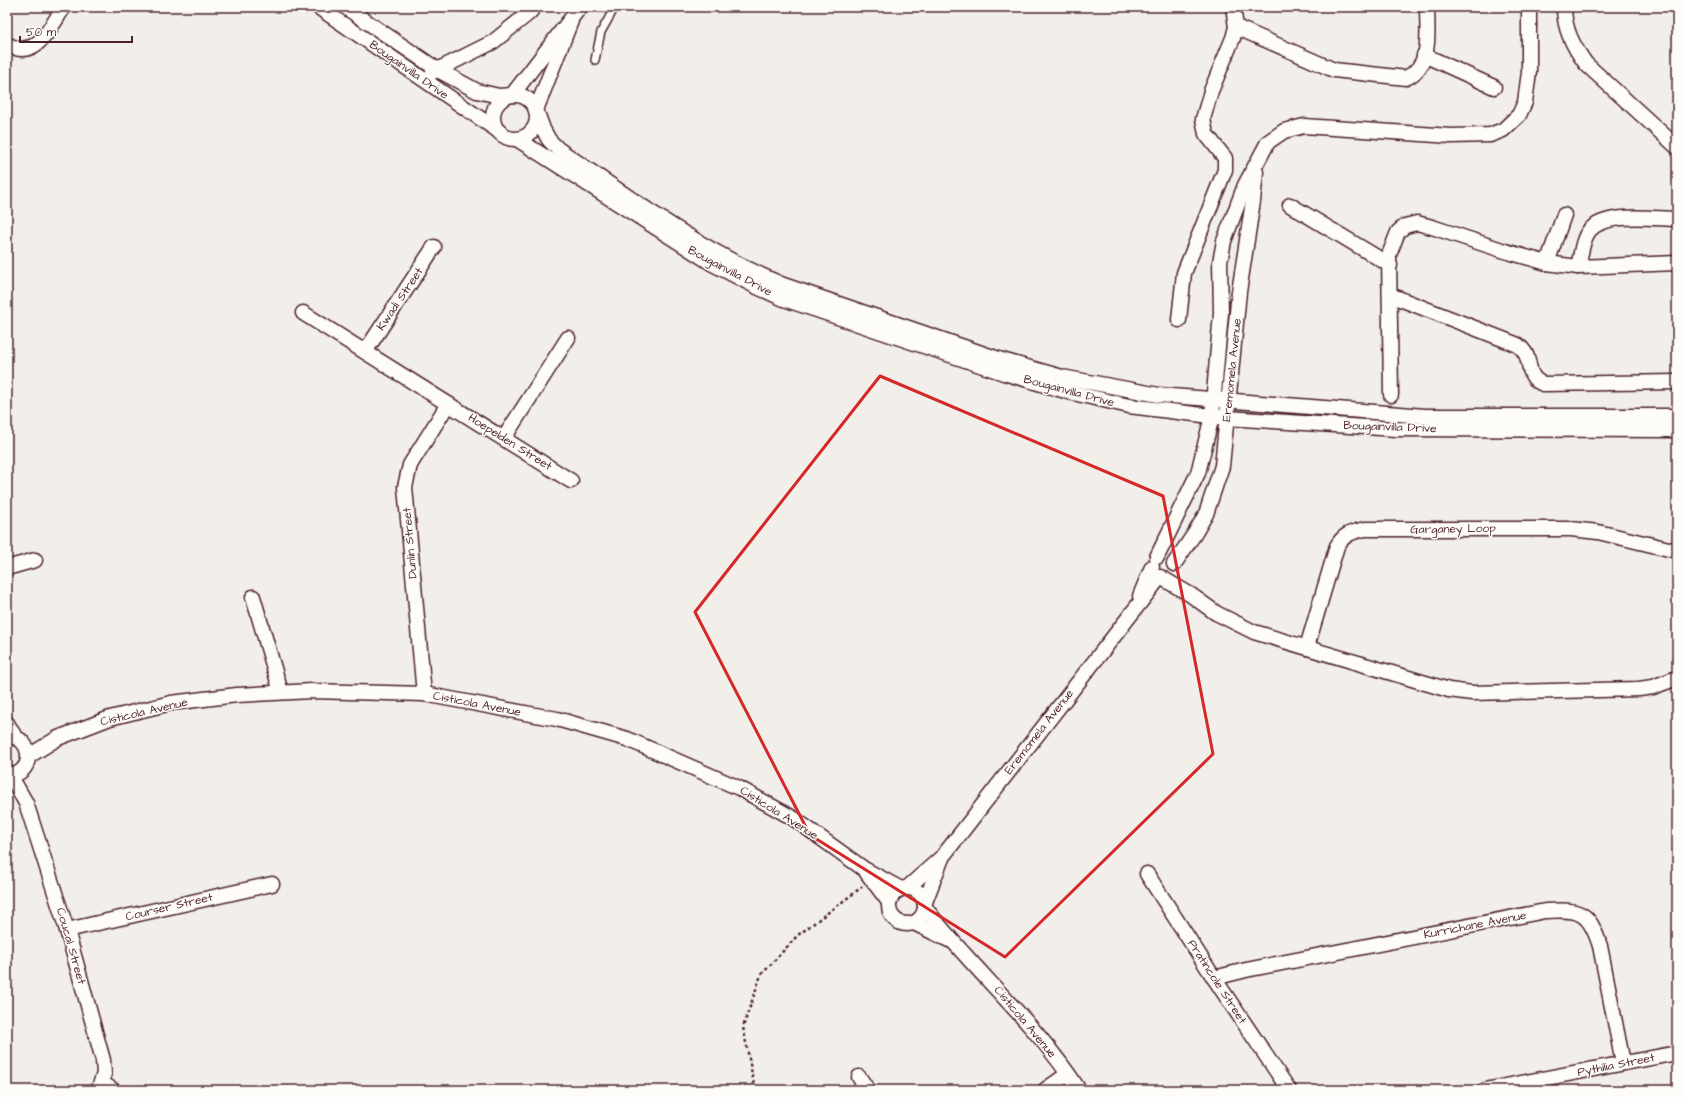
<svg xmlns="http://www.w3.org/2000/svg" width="1684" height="1097" viewBox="0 0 1684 1097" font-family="'Architects Daughter',sans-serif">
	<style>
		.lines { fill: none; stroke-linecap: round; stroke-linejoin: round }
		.lane-casing { stroke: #4a1f2b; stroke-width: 10 }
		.street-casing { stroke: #4a1f2b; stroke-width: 17 }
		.path { stroke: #4a1f2b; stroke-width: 2.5; stroke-dasharray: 3 3; stroke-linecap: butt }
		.lane { stroke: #fdfcf7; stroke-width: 7 }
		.street { stroke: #fdfcf7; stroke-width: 14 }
		.marked { fill: none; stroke: #d62828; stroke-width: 3; stroke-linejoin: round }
		.labels { text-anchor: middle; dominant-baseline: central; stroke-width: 3; stroke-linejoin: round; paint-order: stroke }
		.street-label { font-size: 12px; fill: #4a1f2b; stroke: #fdfcf7 }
	</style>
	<rect width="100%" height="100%" fill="#f2efeb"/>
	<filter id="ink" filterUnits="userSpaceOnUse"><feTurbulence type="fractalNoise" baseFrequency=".025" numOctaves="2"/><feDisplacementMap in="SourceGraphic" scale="8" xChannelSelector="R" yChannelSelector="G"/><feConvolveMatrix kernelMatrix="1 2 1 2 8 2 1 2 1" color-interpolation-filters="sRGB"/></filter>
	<g filter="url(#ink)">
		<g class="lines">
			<g class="lane-casing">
				<polyline id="lane" points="595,60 601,32 615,7"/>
			</g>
			<g class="street-casing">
				<g id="street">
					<polyline points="318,7 500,132"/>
					<polyline points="345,7 438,70 477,91 499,96 512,95 580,7"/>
					<path d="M 1564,7 C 1564,29 1573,46 1586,64 L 1677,147"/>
					<path d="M 571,21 L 536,110 L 543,129 L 549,140 L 558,149 C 630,198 700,250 781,284 L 1002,360 L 1062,377 L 1159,395 L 1425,416 L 1677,416"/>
					<path d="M 1236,27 L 1334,70 L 1406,78 C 1433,65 1427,32 1427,7"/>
					<path d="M 7,44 C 36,62 50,27 64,7"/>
					<polyline points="1424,55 1494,87"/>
					<polyline points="433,72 493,42 529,13 534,7"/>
					<circle cx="515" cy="117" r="22"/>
					<polyline points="517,139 713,264 755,286 784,299 1004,373 1069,392 1129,406 1227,418 1396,429 1677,430"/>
					<polyline points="1290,205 1390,265"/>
					<polyline points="1547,263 1564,215"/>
					<path d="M 1578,267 C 1581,255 1582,240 1589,231 C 1606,211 1653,219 1677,219"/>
					<path d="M 1390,295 L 1518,345 C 1536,359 1522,375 1543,384 L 1677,382"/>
					<polyline points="303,313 571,481"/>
					<polyline points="1179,320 1184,273 1225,170 1225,158 1206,134 1203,119 1211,91 1233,38 1236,27 1233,7"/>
					<polyline points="365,352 434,247"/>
					<polyline points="1391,395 1389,255 1398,232 1405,226 1417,223 1432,227 1505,251 1547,263 1578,267 1677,263"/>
					<polyline points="504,438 568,338"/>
					<polyline points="1157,557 1198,473 1212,416 1221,313 1220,262 1224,241 1245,185 1268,142 1284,131 1304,126 1451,136 1490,135 1503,130 1519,115 1525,102 1529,72 1529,7"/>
					<polyline points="1174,564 1195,533 1206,514 1222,466 1239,292 1253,201 1256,172"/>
					<polyline points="7,568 35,560"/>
					<polyline points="1162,578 1191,595 1216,613 1254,632 1449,690 1472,693 1639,689 1653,687 1677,678"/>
					<polyline points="1140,596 1152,567"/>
					<polyline points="253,597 281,692"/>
					<path d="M 1307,647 L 1337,546 C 1344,534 1352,532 1365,529 L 1571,529 L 1598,532 L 1677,551"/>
					<polyline points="424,694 405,487 410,465 448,404"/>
					<polyline points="7,723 15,737"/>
					<path d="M 7,736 C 35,736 35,777 7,775"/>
					<polyline points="29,756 58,738 110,718 171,703 237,695 312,691 424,694 557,719 627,739 739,788 793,818 864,869 901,889"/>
					<polyline points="10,775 26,803 67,930 103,1060 104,1074 98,1090"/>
					<polyline points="867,873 889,902"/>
					<polyline points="1147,874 1214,978 1289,1090"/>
					<circle cx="907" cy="906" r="18"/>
					<polyline points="907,888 943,856 1160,577"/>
					<polyline points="925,902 942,858"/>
					<path d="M 926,909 C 974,971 1036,1023 1079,1090"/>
					<polyline points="914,923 949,940"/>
					<polyline points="67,930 272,884"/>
					<path d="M 1214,978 L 1246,970 L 1545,911 C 1580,909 1589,911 1600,946 L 1623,1063"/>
					<polyline points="859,1077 868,1090"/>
					<polyline points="102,1083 113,1090"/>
					<polyline points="1045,1090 1068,1074"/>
					<polyline points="1485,1090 1677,1053"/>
				</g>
			</g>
			<polyline class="path" points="755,1090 743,1027 761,975 798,935 862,887"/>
			<use href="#lane" class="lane"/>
			<use href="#street" class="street"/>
		</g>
	</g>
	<path class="marked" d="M 880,376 L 1163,496 L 1213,754 L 1005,957 L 810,835 L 695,612 Z"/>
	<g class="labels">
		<g class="street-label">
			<text transform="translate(409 70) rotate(35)">Bougainvilla Drive</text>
			<text transform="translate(730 271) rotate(28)">Bougainvilla Drive</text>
			<text transform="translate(400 299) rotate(-56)">Kwadi Street</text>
			<text transform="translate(1232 370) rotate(-84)">Eremomela Avenue</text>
			<text transform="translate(1069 391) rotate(15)">Bougainvilla Drive</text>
			<text transform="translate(1390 427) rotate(2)">Bougainvilla Drive</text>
			<text transform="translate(510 442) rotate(32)">Hoepelden Street</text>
			<text transform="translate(1453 529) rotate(-1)">Garganey Loop</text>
			<text transform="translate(410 543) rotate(-95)">Dunlin Street</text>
			<text transform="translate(477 704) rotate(11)">Cisticola Avenue</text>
			<text transform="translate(144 712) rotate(-13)">Cisticola Avenue</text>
			<text transform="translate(1039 732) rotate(-52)">Eremomela Avenue</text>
			<text transform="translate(779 813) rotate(32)">Cisticola Avenue</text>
			<text transform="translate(169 907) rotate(-13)">Courser Street</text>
			<text transform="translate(1475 925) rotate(-11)">Kurrichane Avenue</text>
			<text transform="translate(71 946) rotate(74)">Coucal Street</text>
			<text transform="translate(1217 982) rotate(57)">Pratincole Street</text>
			<text transform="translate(1025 1022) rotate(50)">Cisticola Avenue</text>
			<text transform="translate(1616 1065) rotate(-11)">Pythilia Street</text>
		</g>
	</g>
	<rect width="1684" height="1097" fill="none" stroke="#fdfcf7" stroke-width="24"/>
	<rect x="12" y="12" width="1660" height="1073" fill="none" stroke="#4a1f2b" stroke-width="1.5" filter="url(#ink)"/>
	<path d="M20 36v6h112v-6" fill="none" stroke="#4a1f2b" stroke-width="2"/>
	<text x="26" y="36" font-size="12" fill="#4a1f2b" stroke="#fdfcf7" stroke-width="3" paint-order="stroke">50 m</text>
</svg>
